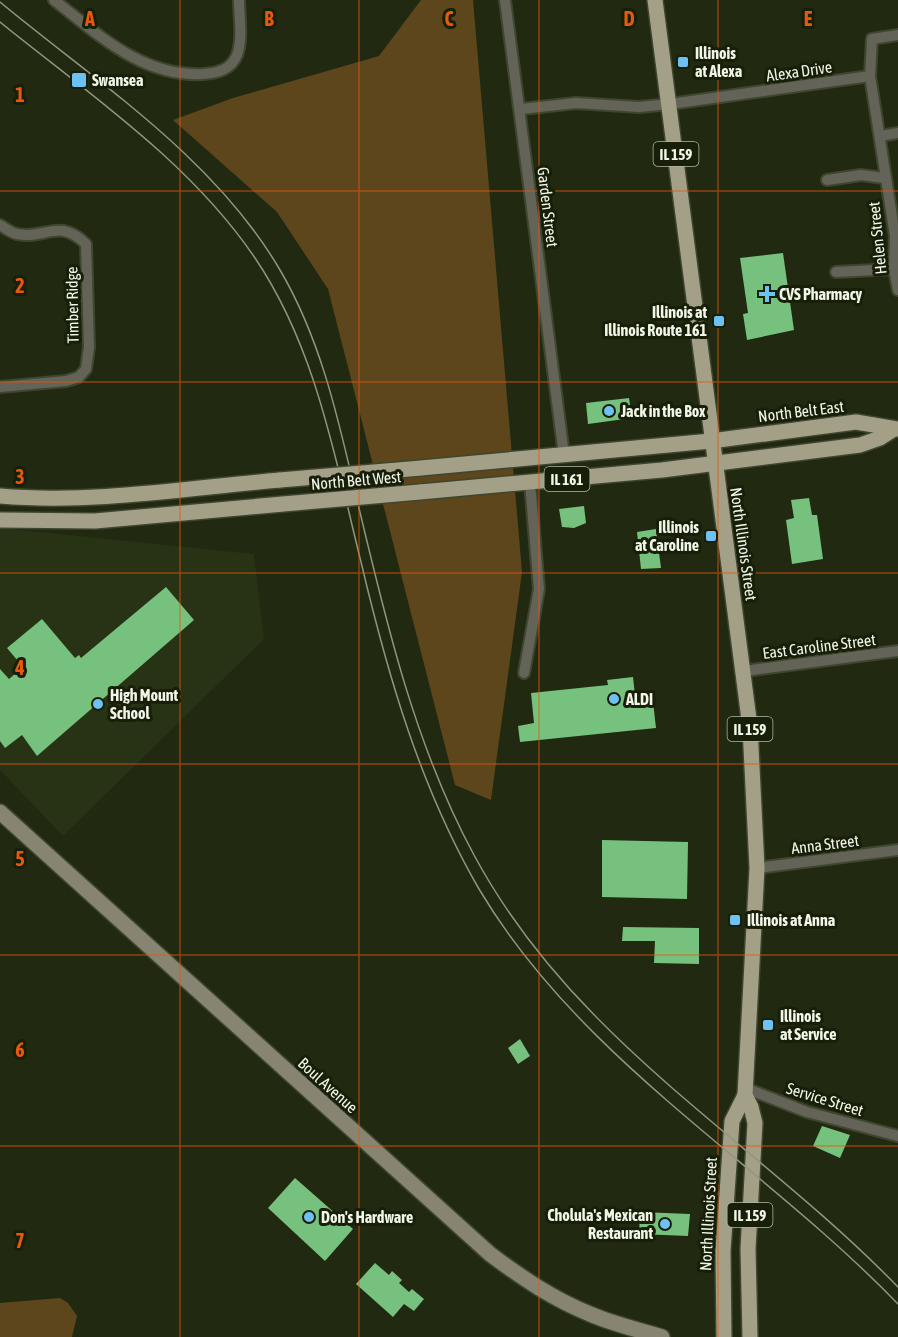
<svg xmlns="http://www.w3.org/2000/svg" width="898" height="1337" viewBox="0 0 898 1337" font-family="'Asap Condensed',sans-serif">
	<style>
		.built { fill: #283214 }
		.green { fill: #5d461c }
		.building { fill: #76c17d }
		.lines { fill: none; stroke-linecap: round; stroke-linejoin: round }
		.street-casing { stroke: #3e462f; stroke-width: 14 }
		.secondary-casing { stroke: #3e462f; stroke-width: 18 }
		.primary-casing { stroke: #3e462f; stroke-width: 18 }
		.street { stroke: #646357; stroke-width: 10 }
		.secondary { stroke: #878572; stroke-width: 15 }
		.primary { stroke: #a3a087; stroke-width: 15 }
		.tram { stroke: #8f9583; stroke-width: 1.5 }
		.primary-bridge-casing { stroke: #3e462f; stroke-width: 18; stroke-linecap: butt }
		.primary-bridge { stroke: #a3a087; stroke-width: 15 }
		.grid { fill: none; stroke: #e8590c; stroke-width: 1.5; stroke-opacity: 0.55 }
		.poi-dot { fill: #6dc2f3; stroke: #181f08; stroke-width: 2 }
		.labels { text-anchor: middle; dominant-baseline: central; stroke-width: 6; stroke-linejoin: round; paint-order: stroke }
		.shield { fill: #181f08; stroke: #b0b6a5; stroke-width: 1.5 }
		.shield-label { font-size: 15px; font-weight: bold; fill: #f1f6e8 }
		.poi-label { font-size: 16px; font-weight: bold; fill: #f1f6e8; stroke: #181f08; text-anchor: start }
		.street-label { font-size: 16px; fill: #f1f6e8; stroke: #181f08 }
		.grid-label { font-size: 20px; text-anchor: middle; font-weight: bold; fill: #e8590c; stroke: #181f08; stroke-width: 6; stroke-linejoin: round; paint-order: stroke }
	</style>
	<rect width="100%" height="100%" fill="#212911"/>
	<polygon class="built" points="0,528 254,554 264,639 63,836 0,770"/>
	<g class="green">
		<polygon points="421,0 473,0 522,572 491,800 455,785 328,289 277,212 173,120 233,98 379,56"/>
		<polygon points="60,1298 68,1303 77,1316 72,1337 0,1337 0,1303"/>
	</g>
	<g class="building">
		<polygon points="783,253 794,330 747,340 743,314 748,313 740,258"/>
		<polygon points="629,398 632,418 588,424 586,403"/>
		<polygon points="809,498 812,515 817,515 823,559 792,564 786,520 794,518 791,500"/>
		<polygon points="584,506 586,523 574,528 562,527 559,509"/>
		<polygon points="656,529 661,568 641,569 637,532"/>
		<polygon points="166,587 194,620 37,756 22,735 5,748 0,741 0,669 9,679 23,667 7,648 42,619 75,658 79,655 81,658"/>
		<polygon points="633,677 635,695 652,693 656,728 520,742 518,726 534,723 531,693 608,685 607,680"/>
		<polygon points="602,840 688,842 687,899 602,897"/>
		<polygon points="623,927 699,928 699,964 654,963 655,941 622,941"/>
		<polygon points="520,1039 530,1056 518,1064 508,1048"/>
		<polygon points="822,1126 850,1135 840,1158 813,1146"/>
		<polygon points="295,1178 353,1229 325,1261 268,1208"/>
		<polygon points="640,1212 690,1214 688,1236 639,1234"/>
		<polygon points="375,1263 389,1275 392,1271 402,1280 399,1283 409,1292 412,1289 424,1299 414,1311 404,1304 393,1317 356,1284"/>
	</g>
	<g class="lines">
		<g class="street-casing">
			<g id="street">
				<path d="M 54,0 C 99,35 142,77 203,74 C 217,73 231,70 237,55 C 243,39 239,17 239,0"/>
				<polyline points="505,0 564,455"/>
				<polyline points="870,76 895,236 894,269 898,290"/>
				<polyline points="521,109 576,103 639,107 670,104 870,76 872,39 898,35"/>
				<polyline points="880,136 898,133"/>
				<polyline points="827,180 861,175 884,178"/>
				<path d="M 0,225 C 5,228 11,233 17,234 C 46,240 58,217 86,244 L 89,347 L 86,369 L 79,377 L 66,381 L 0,387"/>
				<polyline points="836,272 894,269"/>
				<polyline points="744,671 898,651"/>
				<polyline points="524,673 539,589 530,483"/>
				<polyline points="757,868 898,850"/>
				<polyline points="745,1088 807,1112 898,1136"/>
			</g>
		</g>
		<g class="secondary-casing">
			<path id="secondary" d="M 0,812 L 490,1254 C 522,1278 553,1299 590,1314 C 613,1324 639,1330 662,1337"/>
		</g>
		<g class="primary-casing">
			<g id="primary">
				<polyline points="655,0 750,727 757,868 745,1095 751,1107 755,1123 748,1249 750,1337"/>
				<polyline points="421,468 711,441 856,422 898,429"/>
				<polyline points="420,492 662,470 860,445 880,438 894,429"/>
				<path d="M 0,496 C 93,504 188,488 280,480"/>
				<polyline points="0,520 95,521 283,504"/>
				<polyline points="724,1337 723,1251 732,1121 745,1095"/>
			</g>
		</g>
		<use href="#street" class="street"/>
		<use href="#secondary" class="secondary"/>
		<use href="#primary" class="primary"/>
		<g class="tram">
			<path d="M 0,2 C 98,83 215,158 280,270 C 323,343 340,427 359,508 C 387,626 416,748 474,855 C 575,1043 754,1139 898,1287"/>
			<path d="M 0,22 C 89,94 190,162 255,258 C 316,348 335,458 361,562 C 388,676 420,787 479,889 C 581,1061 762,1163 898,1304"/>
		</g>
		<g class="primary-bridge-casing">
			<g id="primary-bridge">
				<polyline points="280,480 421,468"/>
				<polyline points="283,504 420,492"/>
			</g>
		</g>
		<use href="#primary-bridge" class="primary-bridge"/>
	</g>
	<path class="grid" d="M 180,0 L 180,1337M 359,0 L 359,1337M 539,0 L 539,1337M 718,0 L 718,1337M 0,191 L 898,191M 0,382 L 898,382M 0,573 L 898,573M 0,764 L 898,764M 0,955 L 898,955M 0,1146 L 898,1146"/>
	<g class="poi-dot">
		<rect x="677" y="56" width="12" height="12" rx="3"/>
		<rect x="71" y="72" width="16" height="16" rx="3"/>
		<path d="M764 285h6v6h6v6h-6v6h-6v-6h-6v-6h6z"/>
		<rect x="713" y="315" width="12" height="12" rx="3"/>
		<circle cx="609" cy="411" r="6"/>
		<rect x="705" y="530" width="12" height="12" rx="3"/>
		<circle cx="614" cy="699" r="6"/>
		<circle cx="98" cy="704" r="6"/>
		<rect x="729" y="914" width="12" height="12" rx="3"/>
		<rect x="762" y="1019" width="12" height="12" rx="3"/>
		<circle cx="309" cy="1217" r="6"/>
		<circle cx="665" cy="1224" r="6"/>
	</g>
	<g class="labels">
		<g class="shield">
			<rect x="653.5" y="142" width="45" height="24" rx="4.5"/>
			<rect x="544.5" y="467" width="45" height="24" rx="4.5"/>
			<rect x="727.5" y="717" width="45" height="24" rx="4.5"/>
			<rect x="727.5" y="1203" width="45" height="24" rx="4.5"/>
		</g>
		<g class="shield-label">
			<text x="676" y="154">IL 159</text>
			<text x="567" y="479">IL 161</text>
			<text x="750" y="729">IL 159</text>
			<text x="750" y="1215">IL 159</text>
		</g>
		<g class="poi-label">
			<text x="695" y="53">Illinois<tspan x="695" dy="18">at Alexa</tspan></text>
			<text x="92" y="80">Swansea</text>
			<text x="779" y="294">CVS Pharmacy</text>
			<text x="707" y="312" text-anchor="end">Illinois at<tspan x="707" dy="18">Illinois Route 161</tspan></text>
			<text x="621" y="411">Jack in the Box</text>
			<text x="699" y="527" text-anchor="end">Illinois<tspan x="699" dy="18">at Caroline</tspan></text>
			<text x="110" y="695">High Mount<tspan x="110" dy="18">School</tspan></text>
			<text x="626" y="699">ALDI</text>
			<text x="747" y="920">Illinois at Anna</text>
			<text x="780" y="1016">Illinois<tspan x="780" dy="18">at Service</tspan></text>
			<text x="653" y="1215" text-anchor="end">Cholula's Mexican<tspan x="653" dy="18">Restaurant</tspan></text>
			<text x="321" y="1217">Don's Hardware</text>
		</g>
		<g class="street-label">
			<text transform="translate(799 71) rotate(-8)">Alexa Drive</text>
			<text transform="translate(548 207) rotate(83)">Garden Street</text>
			<text transform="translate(877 238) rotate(-96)">Helen Street</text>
			<text transform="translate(72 305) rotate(-91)">Timber Ridge</text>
			<text transform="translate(801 411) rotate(-7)">North Belt East</text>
			<text transform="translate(356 480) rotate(-5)">North Belt West</text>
			<text transform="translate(744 544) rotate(82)">North Illinois Street</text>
			<text transform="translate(819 646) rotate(-7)">East Caroline Street</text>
			<text transform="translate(825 844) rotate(-7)">Anna Street</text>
			<text transform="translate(328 1085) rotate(42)">Boul Avenue</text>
			<text transform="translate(825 1099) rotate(17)">Service Street</text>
			<text transform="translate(708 1214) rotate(-87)">North Illinois Street</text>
		</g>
	</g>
	<g class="grid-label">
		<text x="90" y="26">A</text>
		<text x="269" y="26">B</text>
		<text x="449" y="26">C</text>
		<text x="629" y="26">D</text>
		<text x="808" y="26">E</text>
		<text x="20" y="102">1</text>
		<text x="20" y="293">2</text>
		<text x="20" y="484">3</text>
		<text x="20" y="675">4</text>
		<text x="20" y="866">5</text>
		<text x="20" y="1057">6</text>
		<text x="20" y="1248">7</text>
	</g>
</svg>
